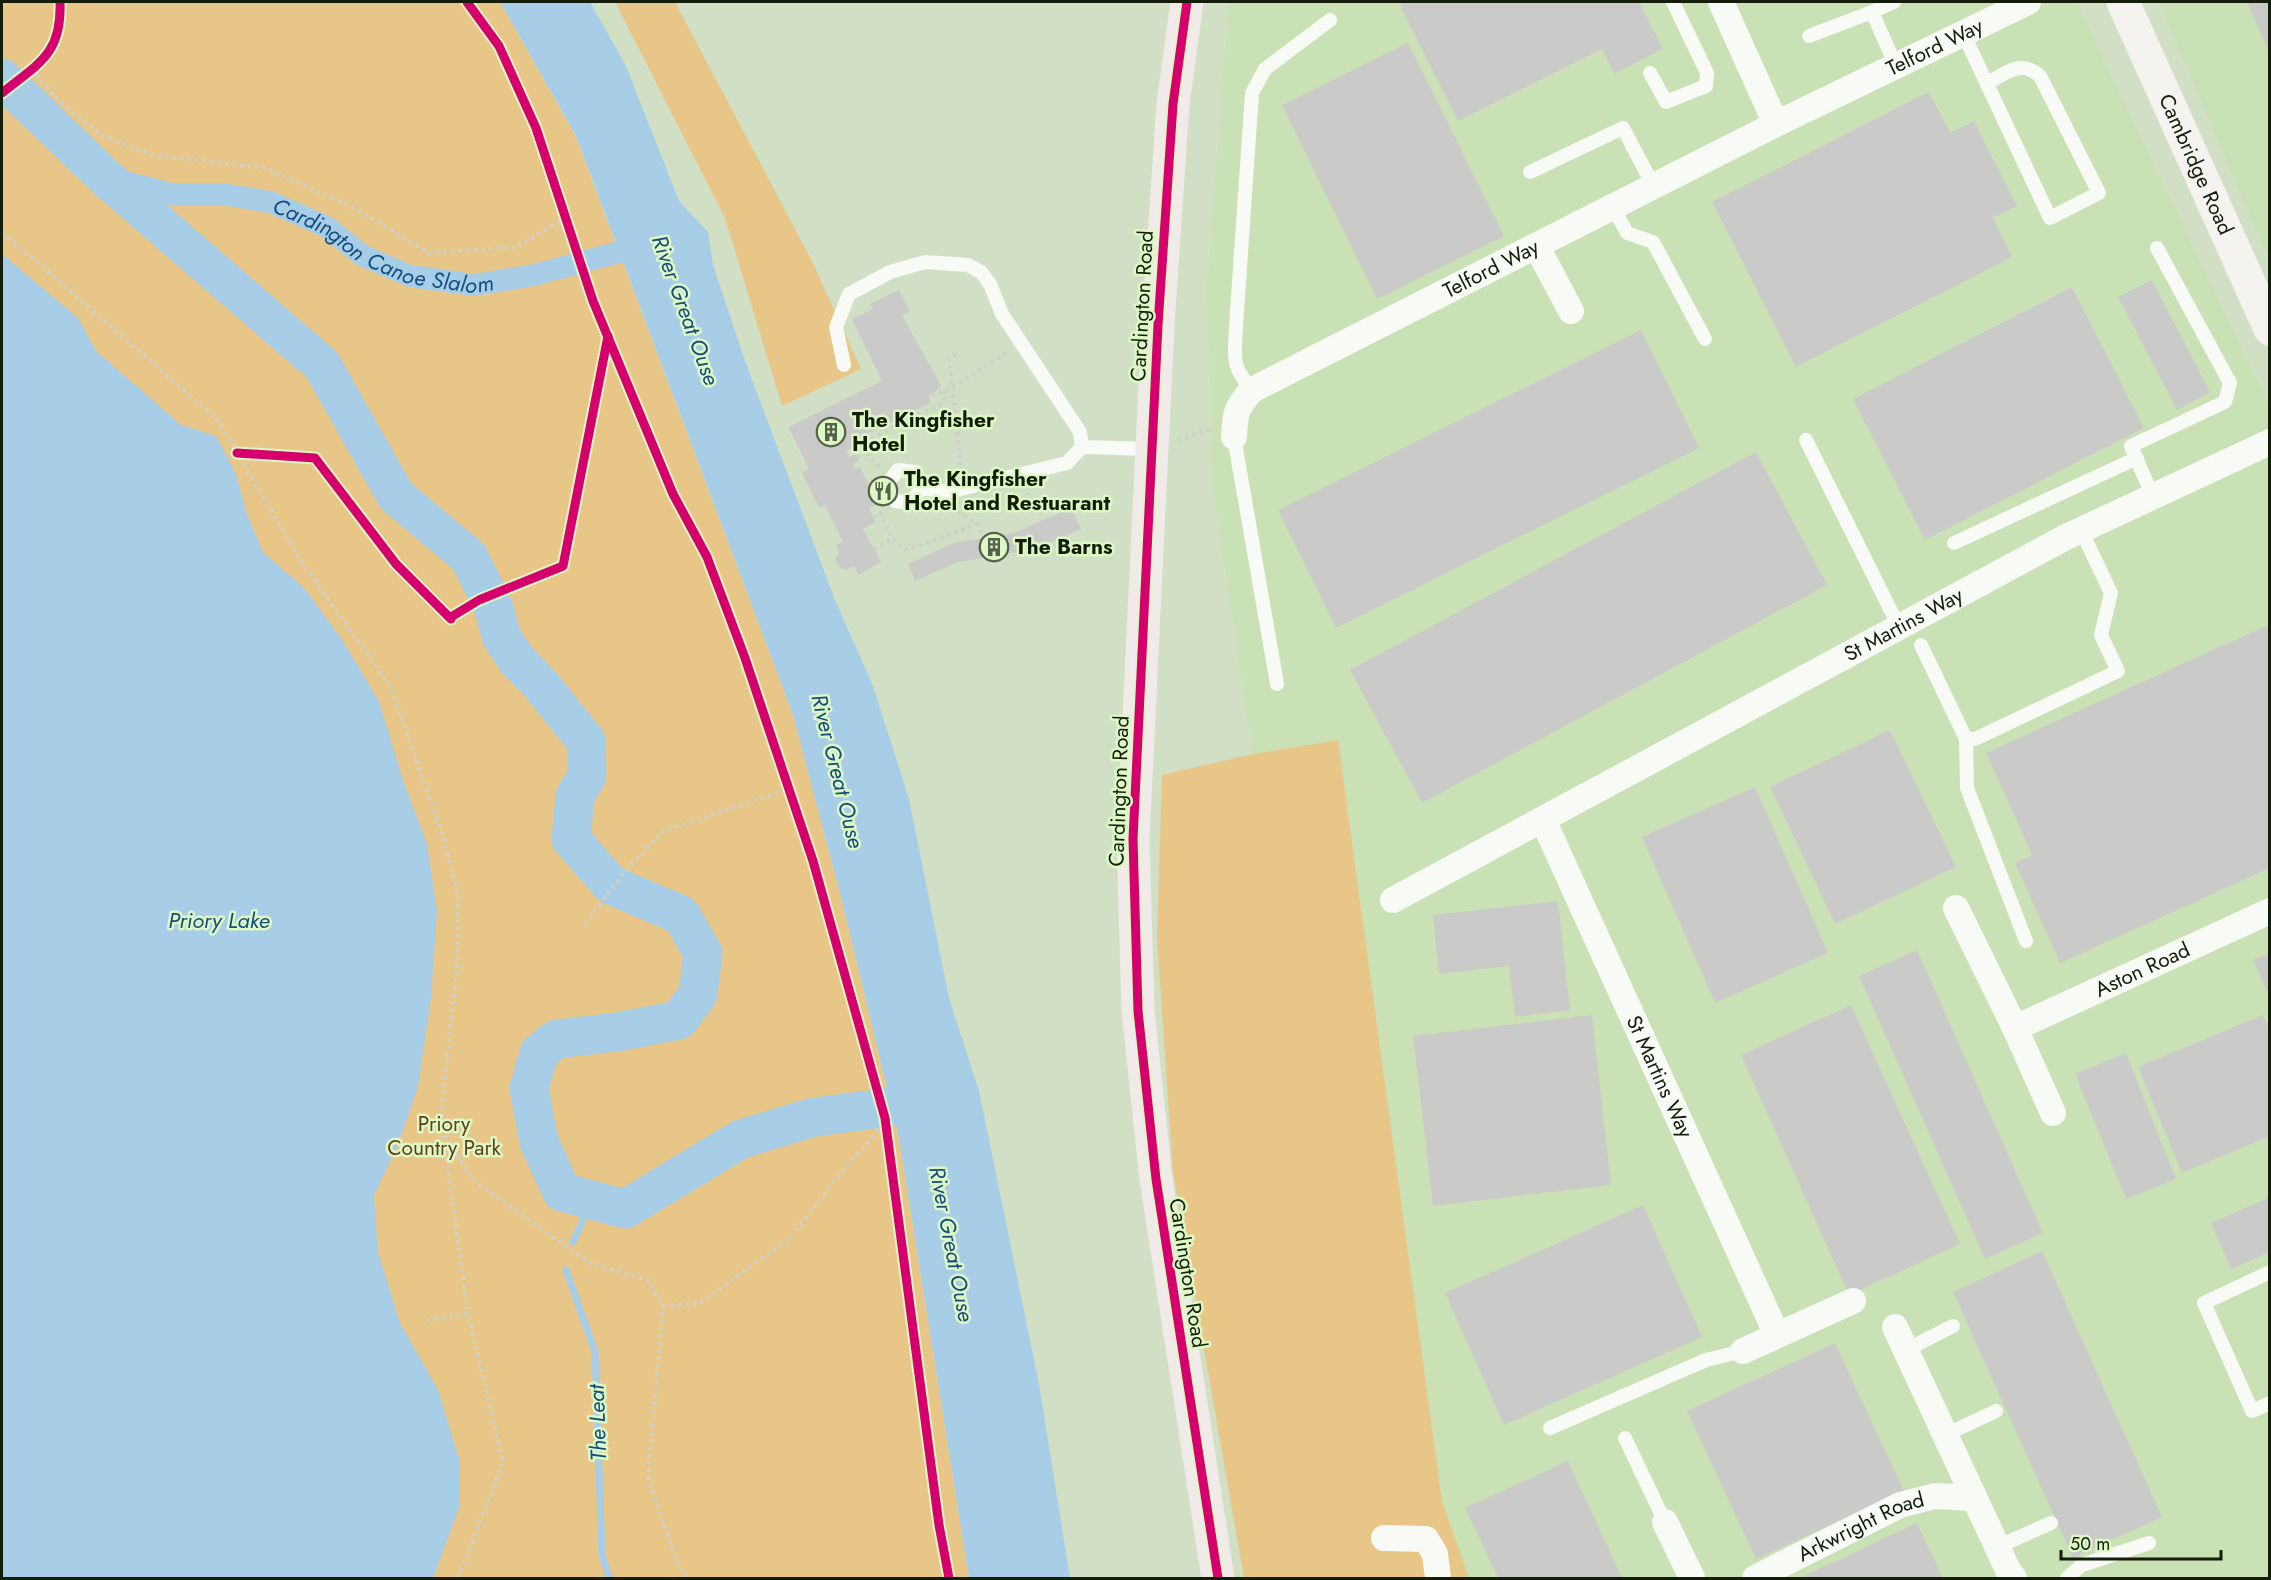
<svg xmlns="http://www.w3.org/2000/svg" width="2271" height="1580" viewBox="0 0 2271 1580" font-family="Jost,sans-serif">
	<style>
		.built { fill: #cae1b5 }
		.green { fill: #e7c688 }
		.water { fill: #a8cde7 }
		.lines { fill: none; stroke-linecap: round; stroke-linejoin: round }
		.stream { stroke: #a8cde7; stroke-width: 7 }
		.canal { stroke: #a8cde7; stroke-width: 22 }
		.river { stroke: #a8cde7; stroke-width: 39 }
		.building { fill: #cacbc8 }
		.path { stroke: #cdd1c9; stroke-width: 4; stroke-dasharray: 3 4.5; stroke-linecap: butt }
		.lane { stroke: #f8faf6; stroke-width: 14 }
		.street { stroke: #f8faf6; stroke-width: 26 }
		.secondary { stroke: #f4f3ef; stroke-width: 33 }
		.primary { stroke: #f0ebe8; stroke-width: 33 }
		.cycleway-casing { stroke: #ddf8c5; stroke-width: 13 }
		.cycleway { stroke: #d6006c; stroke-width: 9 }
		.labels { text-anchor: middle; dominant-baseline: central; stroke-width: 5; stroke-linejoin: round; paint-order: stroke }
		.street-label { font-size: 21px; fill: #141d0a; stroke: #ddf8c5 }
		.poi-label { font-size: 21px; font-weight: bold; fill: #141d0a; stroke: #ddf8c5; text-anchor: start }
		.park-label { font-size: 21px; fill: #5e3f18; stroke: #ddf8c5 }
		.water-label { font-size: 22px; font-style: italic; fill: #134c7f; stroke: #ddf8c5 }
	</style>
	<rect width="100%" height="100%" fill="#d1dfc4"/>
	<g class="built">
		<polygon points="1229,2 2076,2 2269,406 2269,1578 1469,1578 1442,1501 1338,740 1253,754 1213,488 1207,289"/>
		<polygon points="2159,2 2269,2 2269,260"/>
	</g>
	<g class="green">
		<polygon points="2,2 500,2 575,135 793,715 842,901 899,1138 969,1578 2,1578"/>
		<polygon points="615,2 675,2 813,263 861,369 782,406 725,218"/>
		<polygon points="1338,740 1442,1501 1469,1578 1244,1578 1173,1172 1157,939 1162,775 1253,754"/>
	</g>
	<g class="water">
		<polygon points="500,2 590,2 626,66 679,201 708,232 713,265 745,361 835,600 873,686 909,799 949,998 979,1091 1039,1384 1070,1578 969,1578 899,1138 842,901 793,715 576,136"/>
		<polygon points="2,254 78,318 96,351 181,425 216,436 236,474 247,514 263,552 305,589 343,641 379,701 403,780 427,844 437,911 431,998 418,1087 397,1147 374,1195 378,1252 400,1323 438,1390 459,1459 459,1508 433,1578 2,1578"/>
	</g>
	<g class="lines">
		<g class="stream">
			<polyline points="573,1242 592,1200"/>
			<polyline points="566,1270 595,1352 602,1555 609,1578"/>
		</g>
		<path class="canal" id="s1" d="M 105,177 L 171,194 L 223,194 L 270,202 L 327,227 L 363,256 L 410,276 L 474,285 L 534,275 L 649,244"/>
		<polyline class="river" points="2,78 105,177 322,365 396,496 469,557 494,608 501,636 516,659 541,685 586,741 587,776 575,796 571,839 611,885 681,915 703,953 698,994 679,1020 617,1032 556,1039 539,1053 529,1088 539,1142 562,1192 625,1209 741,1139 814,1117 922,1103"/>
	</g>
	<g class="building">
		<polygon points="1398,2 1639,2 1663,49 1614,74 1602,49 1458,121"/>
		<polygon points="2247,2 2270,2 2270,55"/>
		<polygon points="1408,43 1504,236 1377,299 1282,105"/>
		<polygon points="1929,92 1950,133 1974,121 2017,206 1993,218 2012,257 1796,367 1712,202"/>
		<polygon points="2152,280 2210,392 2177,410 2118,297"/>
		<polygon points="2072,287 2144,428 1925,540 1853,399"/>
		<polygon points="899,290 910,312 902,315 941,386 932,395 929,394 930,403 859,438 858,446 846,451 849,457 855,454 859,461 853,464 855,469 860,467 878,504 869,508 875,522 863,529 881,562 858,575 854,566 846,570 840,568 835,560 839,553 836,545 843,542 825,505 819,508 802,473 809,469 788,427 882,381 852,319 873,309 870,304"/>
		<polygon points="1641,330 1699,448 1336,628 1278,510"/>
		<polygon points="1756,452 1827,585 1422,803 1350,670"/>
		<polygon points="1071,508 1081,529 1029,552 1028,550 958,562 915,581 908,564 954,543 1014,533"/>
		<polygon points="2270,624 2270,868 2060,963 2015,863 2032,855 1986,753"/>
		<polygon points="1890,730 1956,867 1835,924 1770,787"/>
		<polygon points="1755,787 1828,953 1715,1003 1642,837"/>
		<polygon points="1558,901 1570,1010 1515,1017 1509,966 1439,974 1433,915"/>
		<polygon points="1917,950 2043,1233 1985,1259 1859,976"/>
		<polygon points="2270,953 2270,998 2253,960"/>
		<polygon points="1851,1005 1960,1244 1849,1295 1741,1055"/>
		<polygon points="1592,1015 1611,1185 1433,1206 1413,1036"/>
		<polygon points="2263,1015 2270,1030 2270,1136 2182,1173 2138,1067"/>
		<polygon points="2126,1053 2176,1179 2126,1199 2075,1074"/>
		<polygon points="2270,1197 2270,1252 2231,1269 2211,1223"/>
		<polygon points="1643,1205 1702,1337 1504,1425 1445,1293"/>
		<polygon points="2042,1251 2162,1517 2073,1558 1953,1292"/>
		<polygon points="1835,1343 1904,1491 1756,1559 1687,1411"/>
		<polygon points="1568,1461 1622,1578 1498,1578 1465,1508"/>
		<polygon points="1917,1523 1943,1578 1800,1578"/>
	</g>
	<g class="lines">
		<g class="path">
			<polyline points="31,69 59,101 99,134 152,155 266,168 356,209 429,253 516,247 566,218"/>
			<polyline points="2,232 217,419 301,561 390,686 441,830 458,894 458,957 442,1105 443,1132 473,1180 588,1262 647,1280 663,1306 648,1476 676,1560 687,1578"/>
			<polyline points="932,395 953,387 1009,351"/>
			<polyline points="1178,440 1211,429"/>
			<polyline points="866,450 866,441 944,402 945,389"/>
			<polyline points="857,457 866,450 870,459 880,467"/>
			<polyline points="956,472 959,467 960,453 949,358 958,353"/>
			<polyline points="951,508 978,524 983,538"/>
			<polyline points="873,517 880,513 892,539 906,549 924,544 977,524"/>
			<polyline points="874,549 892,539"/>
			<polyline points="585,924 622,875 663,831 788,789"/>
			<polyline points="663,1306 700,1303 790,1238 849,1163 885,1123"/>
			<polyline points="427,1320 468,1313 443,1135"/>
			<polyline points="458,1578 503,1463 468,1313"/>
		</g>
		<g class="lane">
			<polyline points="1872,12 1894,2"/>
			<path d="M 1963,33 L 2050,218 L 2099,193 L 2040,76 C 2020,59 2007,73 1987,83"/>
			<polyline points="1809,36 1872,12 1896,66"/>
			<polyline points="1650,73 1666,102 1706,86 1707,73 1673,2"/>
			<polyline points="1530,172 1623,128 1654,187"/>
			<polyline points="1613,207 1627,233 1653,242 1705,339"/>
			<polyline points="844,365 836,327 849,294 890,272 925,262 968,265 981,272 990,284 1002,314 1080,432 1082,447"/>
			<path d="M 1252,390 C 1230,364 1235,358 1236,326 L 1252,93 L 1265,69 L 1330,20"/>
			<polyline points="1234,437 1277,684"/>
			<polyline points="1806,440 1899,627"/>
			<polygon points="898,470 916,472 922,488 910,503 895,501 888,483"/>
			<polyline points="922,488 948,492 1067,463 1082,447 1152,449"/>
			<polyline points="2153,497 2131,446 2225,402 2230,383 2157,248"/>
			<polyline points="1954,543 2137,458"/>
			<polyline points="1921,645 1966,739 1975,739 2118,671 2101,635 2111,593 2081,530"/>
			<polyline points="1966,739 1967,788 2026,941"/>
			<polyline points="2270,1272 2204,1303 2252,1411 2270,1403"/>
			<polyline points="1906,1350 1953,1326"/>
			<polyline points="1550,1428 1706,1360 1743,1351"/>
			<polyline points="1945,1435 1996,1411"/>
			<polyline points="1625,1438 1665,1522"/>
			<polyline points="1997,1547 2051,1523"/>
			<polyline points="2067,1578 2082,1565 2149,1543"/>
		</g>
		<g class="street">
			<polyline points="1721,2 1776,124"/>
			<polyline points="1537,247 1571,311"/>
			<path id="s2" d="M 1234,437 C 1235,413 1236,408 1252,390 L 1776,124 L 2028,2"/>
			<path id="s3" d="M 1543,820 L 1777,1335"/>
			<path id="s4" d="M 1393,900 L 2066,537 L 2270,442"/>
			<polyline points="1956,908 2015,1028 2053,1113"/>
			<path id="s5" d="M 2015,1028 L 2270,911"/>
			<polyline points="1895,1327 2008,1570 2014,1578"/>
			<polyline points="1743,1351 1853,1301"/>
			<polyline points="1665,1522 1692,1578"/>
			<polyline points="1384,1538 1426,1539 1435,1554 1438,1578"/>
			<path id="s6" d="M 1755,1578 L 1900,1505 L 1935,1496 L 1974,1498"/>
		</g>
		<path class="secondary" id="s7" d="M 2123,2 L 2270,329"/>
		<polyline class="primary" points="1187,2 1173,104 1158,325 1133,839 1138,1011 1156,1179 1218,1578"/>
		<g class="cycleway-casing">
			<g id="cycleway">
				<polyline points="467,2 499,46 536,128 593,301 673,494 707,557 745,658 813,861 885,1118 939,1525 949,1578"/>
				<polyline points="1187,2 1173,104 1158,325 1133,839 1138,1011 1156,1179 1218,1578"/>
				<path d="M 2,93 C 39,63 62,54 60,2"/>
				<polyline points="237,453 315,458 396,564 451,619"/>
				<polyline points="451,617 479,600 563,566 608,336"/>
			</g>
		</g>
		<use href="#cycleway" class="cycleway"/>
	</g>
	<defs>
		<g id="building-ring" transform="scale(1.5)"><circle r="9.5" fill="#ddf8c5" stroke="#56614b" stroke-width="1.5"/><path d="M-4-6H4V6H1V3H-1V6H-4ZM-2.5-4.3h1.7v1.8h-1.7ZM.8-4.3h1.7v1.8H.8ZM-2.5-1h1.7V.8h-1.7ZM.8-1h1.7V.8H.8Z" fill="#56614b"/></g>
		<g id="restaurant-ring" transform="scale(1.5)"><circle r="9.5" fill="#ddf8c5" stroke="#56614b" stroke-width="1.5"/><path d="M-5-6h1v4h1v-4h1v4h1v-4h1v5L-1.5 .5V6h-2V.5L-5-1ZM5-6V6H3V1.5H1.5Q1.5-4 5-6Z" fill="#56614b"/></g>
	</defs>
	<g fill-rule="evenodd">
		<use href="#building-ring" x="831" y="432"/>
		<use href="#restaurant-ring" x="883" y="491"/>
		<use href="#building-ring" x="994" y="547"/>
	</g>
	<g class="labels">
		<g class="street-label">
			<text stroke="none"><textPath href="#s2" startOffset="816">Telford Way</textPath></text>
			<text stroke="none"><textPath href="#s7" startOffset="178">Cambridge Road</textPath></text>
			<text stroke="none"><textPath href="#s2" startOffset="320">Telford Way</textPath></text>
			<text transform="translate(1142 306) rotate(-87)">Cardington Road</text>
			<text stroke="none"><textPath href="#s4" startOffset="580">St Martins Way</textPath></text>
			<text transform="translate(1119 791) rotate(-88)">Cardington Road</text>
			<text stroke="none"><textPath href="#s5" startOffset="140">Aston Road</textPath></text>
			<text stroke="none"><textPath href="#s3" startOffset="282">St Martins Way</textPath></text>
			<text transform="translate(1188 1273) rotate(81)">Cardington Road</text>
			<text stroke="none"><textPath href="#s6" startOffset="118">Arkwright Road</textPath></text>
		</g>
		<g class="poi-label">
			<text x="852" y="420">The Kingfisher<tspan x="852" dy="24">Hotel</tspan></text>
			<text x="904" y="479">The Kingfisher<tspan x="904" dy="24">Hotel and Restuarant</tspan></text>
			<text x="1015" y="547">The Barns</text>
		</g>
		<g class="park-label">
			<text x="444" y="1124">Priory<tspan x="444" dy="24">Country Park</tspan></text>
		</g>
		<g class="water-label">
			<text stroke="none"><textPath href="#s1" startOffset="292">Cardington Canoe Slalom</textPath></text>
			<text transform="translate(686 310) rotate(70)">River Great Ouse</text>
			<text transform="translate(838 771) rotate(76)">River Great Ouse</text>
			<text x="219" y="920">Priory Lake</text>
			<text transform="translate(952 1244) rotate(79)">River Great Ouse</text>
			<text transform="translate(597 1423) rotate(-92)">The Leat</text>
		</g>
	</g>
	<rect width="2271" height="1580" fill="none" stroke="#141d0a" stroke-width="6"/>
	<path d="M2061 1550v9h160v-9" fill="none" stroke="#141d0a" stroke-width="3"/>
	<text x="2070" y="1550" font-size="18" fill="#141d0a" stroke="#ddf8c5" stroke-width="4.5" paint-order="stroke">50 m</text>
</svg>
